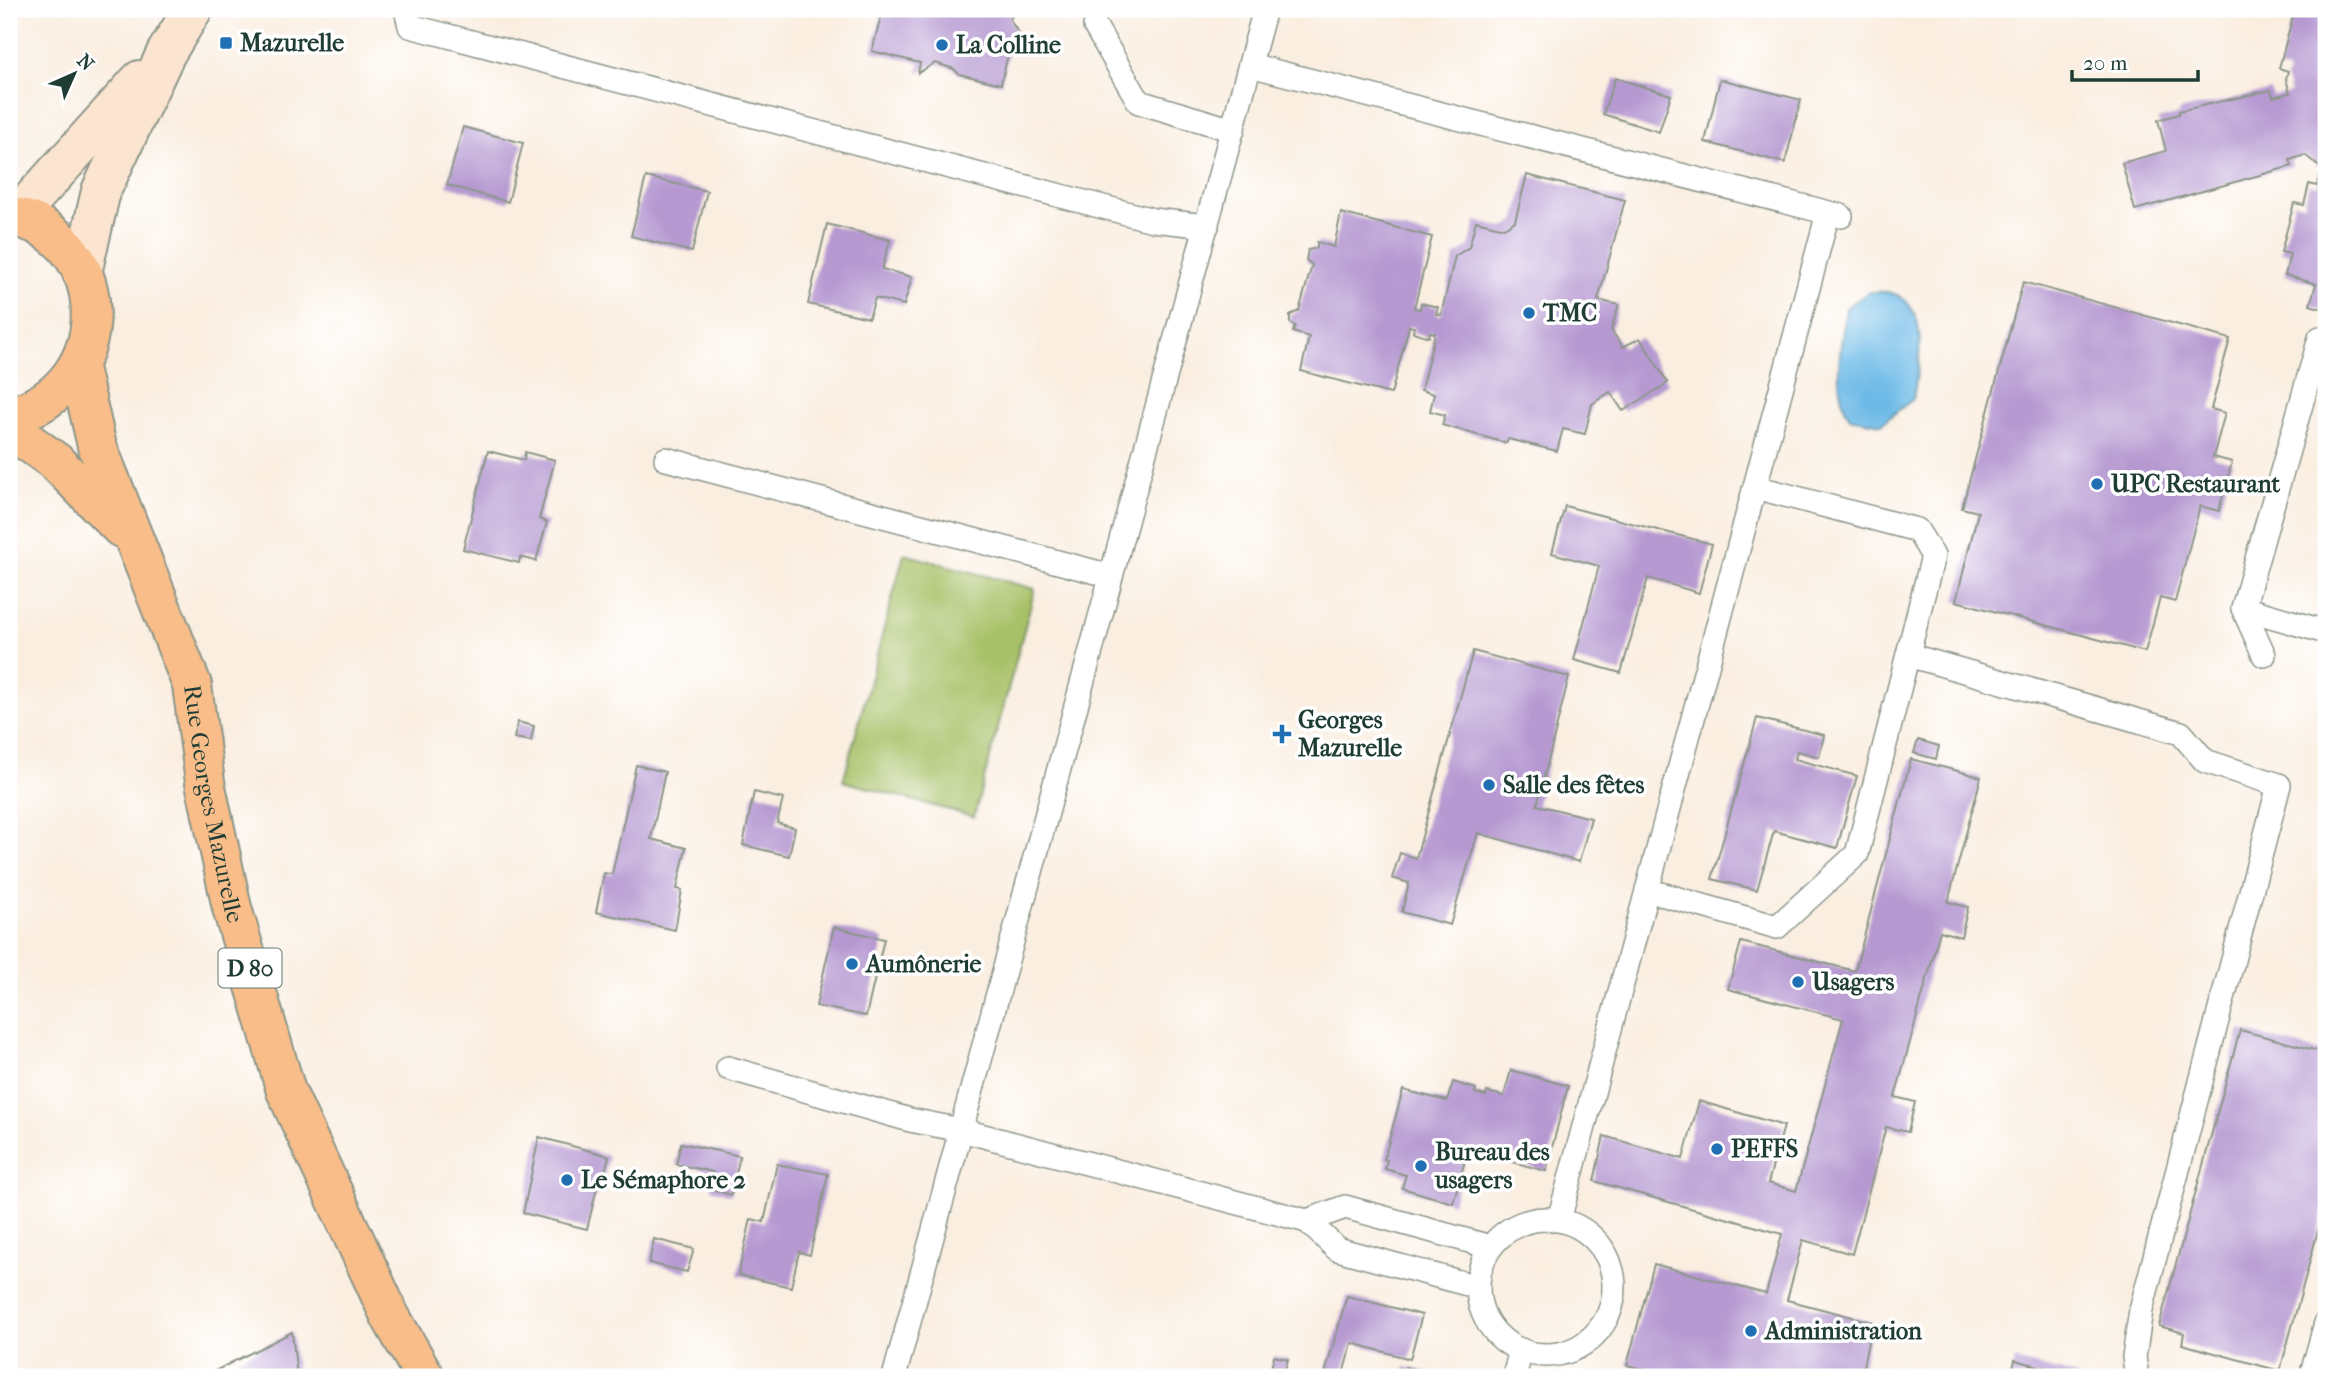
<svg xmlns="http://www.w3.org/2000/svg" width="2335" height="1386" viewBox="0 0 2335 1386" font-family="'IM FELL French Canon',serif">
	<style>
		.green { fill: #a8c167; stroke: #647f4e; stroke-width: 2 }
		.water { fill: #6dbae7; stroke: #467c8e; stroke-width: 2 }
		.building { fill: #b699d1 }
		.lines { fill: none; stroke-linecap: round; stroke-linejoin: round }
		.lane-casing { stroke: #8c968a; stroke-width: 26 }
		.secondary-casing { stroke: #8c968a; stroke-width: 42 }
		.primary-casing { stroke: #8c968a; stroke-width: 42 }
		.lane { stroke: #fff; stroke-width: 23 }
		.secondary { stroke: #fce5d0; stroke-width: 38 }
		.primary { stroke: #f8bd89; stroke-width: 38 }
		.poi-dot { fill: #1f6fb2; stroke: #fff; stroke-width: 2.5 }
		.labels { text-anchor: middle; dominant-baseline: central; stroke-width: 7; stroke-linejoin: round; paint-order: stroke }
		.shield { fill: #fff; stroke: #627771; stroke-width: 2 }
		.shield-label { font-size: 23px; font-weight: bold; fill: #1f3d34 }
		.poi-label { font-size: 24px; font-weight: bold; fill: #1f3d34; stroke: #fff; text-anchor: start }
		.street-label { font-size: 24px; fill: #1f3d34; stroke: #fff }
	</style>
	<rect width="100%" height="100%" fill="#fff"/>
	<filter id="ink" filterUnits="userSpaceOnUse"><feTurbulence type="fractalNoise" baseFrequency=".0143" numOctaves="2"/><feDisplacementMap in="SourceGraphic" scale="14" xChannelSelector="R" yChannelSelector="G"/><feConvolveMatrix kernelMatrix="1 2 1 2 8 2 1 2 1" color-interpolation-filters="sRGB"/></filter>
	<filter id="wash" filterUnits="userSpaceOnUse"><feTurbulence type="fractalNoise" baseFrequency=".00686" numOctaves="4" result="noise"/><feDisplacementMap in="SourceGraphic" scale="28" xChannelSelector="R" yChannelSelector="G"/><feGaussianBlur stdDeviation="1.57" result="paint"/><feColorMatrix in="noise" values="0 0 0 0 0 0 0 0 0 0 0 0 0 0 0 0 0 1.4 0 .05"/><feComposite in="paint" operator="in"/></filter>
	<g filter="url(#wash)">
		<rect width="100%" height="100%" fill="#faeee0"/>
		<polygon class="green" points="904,554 1035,589 974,817 843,781"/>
		<path class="water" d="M 1869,292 C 1875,292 1886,291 1892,293 C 1933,308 1918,367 1913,399 L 1881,424 L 1850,418 C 1830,385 1842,345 1846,308 Z"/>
		<g id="blocks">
			<g class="building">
				<polygon points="883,9 1014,9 1010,20 1019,34 1012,38 1001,84 959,74 954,69 935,63 918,73 920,63 872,51"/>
				<polygon points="2295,9 2326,9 2326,310 2310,305 2316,284 2285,275 2290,254 2281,252 2294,203 2304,205 2309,184 2317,186 2322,169 2305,155 2290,160 2292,166 2135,210 2122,163 2166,151 2158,120 2179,114 2179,111 2271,90 2273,97 2290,93 2286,79 2288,71 2279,68"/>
				<polygon points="1615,78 1671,95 1659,132 1603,114"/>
				<polygon points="1720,79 1801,100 1785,163 1705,142"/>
				<polygon points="463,127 523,143 508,202 447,185"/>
				<polygon points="1527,175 1625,200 1598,300 1619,305 1611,330 1623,347 1640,338 1668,383 1623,411 1610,392 1592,404 1585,434 1563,429 1557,451 1508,439 1506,443 1442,425 1445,415 1430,411 1434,394 1421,390 1435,333 1430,332 1429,337 1413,332 1414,327 1409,326 1391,394 1301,371 1309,337 1293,332 1295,326 1290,323 1290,315 1299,311 1312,265 1306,260 1308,250 1317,248 1317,242 1334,247 1341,213 1432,237 1414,308 1420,309 1421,303 1438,307 1436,314 1441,315 1455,256 1469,247 1476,221 1504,228 1515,221"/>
				<polygon points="646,177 707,191 692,252 631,236"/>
				<polygon points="827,224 890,240 882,269 912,277 904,305 875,298 869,318 808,304"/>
				<polygon points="2023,282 2230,339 2211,409 2225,413 2213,457 2232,462 2219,511 2200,506 2175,602 2160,598 2145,652 1956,601 1978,512 1962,508"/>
				<polygon points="488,451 524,460 525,452 555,460 539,519 547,522 536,561 520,557 519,563 463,549"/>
				<polygon points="1565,506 1712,544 1699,593 1648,578 1621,673 1574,660 1599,566 1552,553"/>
				<polygon points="1473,651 1569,677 1537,805 1591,818 1579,862 1478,833 1450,925 1402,912 1409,883 1392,878 1400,853 1416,858"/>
				<polygon points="1757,718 1824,735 1819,757 1797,751 1795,759 1857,776 1837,848 1774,831 1757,890 1712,879"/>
				<polygon points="518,722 534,726 531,741 514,738"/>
				<polygon points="1918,740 1939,746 1936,759 1914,753"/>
				<polygon points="1911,759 1981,777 1948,902 1968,907 1961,937 1940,931 1895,1097 1915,1102 1908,1132 1886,1127 1852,1254 1803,1240 1787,1300 1872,1322 1861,1377 1673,1377 1627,1365 1654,1264 1766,1294 1782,1234 1594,1181 1604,1136 1683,1159 1699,1101 1784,1126 1768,1183 1796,1191 1843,1019 1728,989 1741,942 1855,971"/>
				<polygon points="636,765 665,772 651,839 686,848 677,889 682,890 675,930 596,912 604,873 612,874"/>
				<polygon points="754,792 783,799 777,823 795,828 789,856 743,845"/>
				<polygon points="834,927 884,939 866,1016 816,1006"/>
				<polygon points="2240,1030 2326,1053 2326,1201 2280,1371 2182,1344 2184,1333 2159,1326"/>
				<polygon points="1511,1070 1568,1086 1546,1171 1468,1150 1453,1203 1402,1188 1406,1175 1385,1169 1387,1160 1384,1159 1403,1090 1447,1101 1453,1082 1476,1089 1475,1093 1486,1096 1487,1092 1504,1096"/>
				<polygon points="539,1137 609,1156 601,1188 597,1188 587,1229 523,1213"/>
				<polygon points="681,1143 740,1156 731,1195 711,1189 713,1172 676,1164"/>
				<polygon points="777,1164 828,1174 810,1255 799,1252 791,1287 738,1275 751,1219 764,1222"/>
				<polygon points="654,1239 694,1249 687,1272 649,1263"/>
				<polygon points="1347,1296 1422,1315 1410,1359 1352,1343 1342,1377 1324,1377"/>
				<polygon points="292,1332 297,1377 203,1377"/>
				<polygon points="1274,1356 1288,1359 1283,1377 1269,1377"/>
				<polygon points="2015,1360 2078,1376 2078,1377 2011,1377"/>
				<polygon points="1405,1367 1442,1376 1442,1377 1402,1377"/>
			</g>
		</g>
	</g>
	<g filter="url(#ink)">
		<use href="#blocks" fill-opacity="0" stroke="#8c968a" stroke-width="2"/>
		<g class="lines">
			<g class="lane-casing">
				<g id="lane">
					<polyline points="406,9 410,26 1153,220 1207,226"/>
					<polyline points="1095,26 1139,102 1233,130"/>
					<polyline points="1250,65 1841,216"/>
					<polyline points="666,459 1111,576"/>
					<polyline points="2243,608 2326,632"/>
					<polyline points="1908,655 2181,733 2205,761 2279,785 2141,1310 2134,1357 2137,1377"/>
					<polyline points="2264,655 2243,608 2320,338 2326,340"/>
					<polyline points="1647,890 1777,927 1857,854 1933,556 1917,530 1755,487"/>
					<polyline points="728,1068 910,1120 961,1130 1307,1221"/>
					<circle cx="1546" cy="1287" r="68"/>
					<polyline points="1559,1220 1828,213"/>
					<polyline points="1478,1287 1337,1249 1307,1221 1345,1207 1491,1247"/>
					<polyline points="894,1377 1265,9"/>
					<polyline points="1514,1377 1521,1350"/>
					<polyline points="2311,1377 2326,1323"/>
				</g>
			</g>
			<g class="secondary-casing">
				<g id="secondary">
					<polyline points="16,217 140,80"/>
					<polyline points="82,273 101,191 166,53 193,9"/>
				</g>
			</g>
			<g class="primary-casing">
				<g id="primary">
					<path d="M 9,216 C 115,234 121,388 9,416"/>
					<path id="s1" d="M 79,368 L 97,446 L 192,685 L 205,782 L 232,908 L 286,1091 L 390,1316 L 425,1377"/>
					<polyline points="9,428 56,462 121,528"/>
				</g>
			</g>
			<use href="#lane" class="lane"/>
			<use href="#secondary" class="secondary"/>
			<use href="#primary" class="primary"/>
		</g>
	</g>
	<g class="poi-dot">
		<rect x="219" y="36" width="14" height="14" rx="3.5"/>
		<circle cx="942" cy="45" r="7"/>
		<circle cx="1529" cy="313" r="7"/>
		<circle cx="2097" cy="484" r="7"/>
		<path d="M1278.5 723.5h7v7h7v7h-7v7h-7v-7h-7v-7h7z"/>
		<circle cx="1489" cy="785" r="7"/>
		<circle cx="852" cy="964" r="7"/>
		<circle cx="1798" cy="982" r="7"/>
		<circle cx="1717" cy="1149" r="7"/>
		<circle cx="1421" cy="1166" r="7"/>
		<circle cx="567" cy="1180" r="7"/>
		<circle cx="1751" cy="1331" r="7"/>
	</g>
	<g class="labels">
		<rect class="shield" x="218.5" y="948.5" width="63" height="39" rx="5"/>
		<g class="shield-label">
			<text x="250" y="968">D 80</text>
		</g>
		<g class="poi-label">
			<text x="240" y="43">Mazurelle</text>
			<text x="956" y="45">La Colline</text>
			<text x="1543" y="313">TMC</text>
			<text x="2111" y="484">UPC Restaurant</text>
			<text x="1298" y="720">Georges<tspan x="1298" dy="28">Mazurelle</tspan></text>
			<text x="1503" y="785">Salle des fêtes</text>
			<text x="866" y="964">Aumônerie</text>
			<text x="1812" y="982">Usagers</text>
			<text x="1731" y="1149">PEFFS</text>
			<text x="1435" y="1152">Bureau des<tspan x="1435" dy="28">usagers</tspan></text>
			<text x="581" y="1180">Le Sémaphore 2</text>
			<text x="1765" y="1331">Administration</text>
		</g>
		<g class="street-label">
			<text stroke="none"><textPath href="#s1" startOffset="458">Rue Georges Mazurelle</textPath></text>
		</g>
	</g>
	<rect width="2335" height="1386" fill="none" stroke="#fff" stroke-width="35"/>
	<g transform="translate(74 74) rotate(45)" stroke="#ffffff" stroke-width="5" paint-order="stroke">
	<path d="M0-5L12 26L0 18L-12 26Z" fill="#1f3d34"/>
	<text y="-10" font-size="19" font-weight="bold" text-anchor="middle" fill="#1f3d34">N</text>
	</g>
	<path d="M2072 70v10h126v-10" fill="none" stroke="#1f3d34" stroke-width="3.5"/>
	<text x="2083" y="70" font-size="21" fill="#1f3d34" stroke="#ffffff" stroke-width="5" paint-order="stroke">20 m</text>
</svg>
